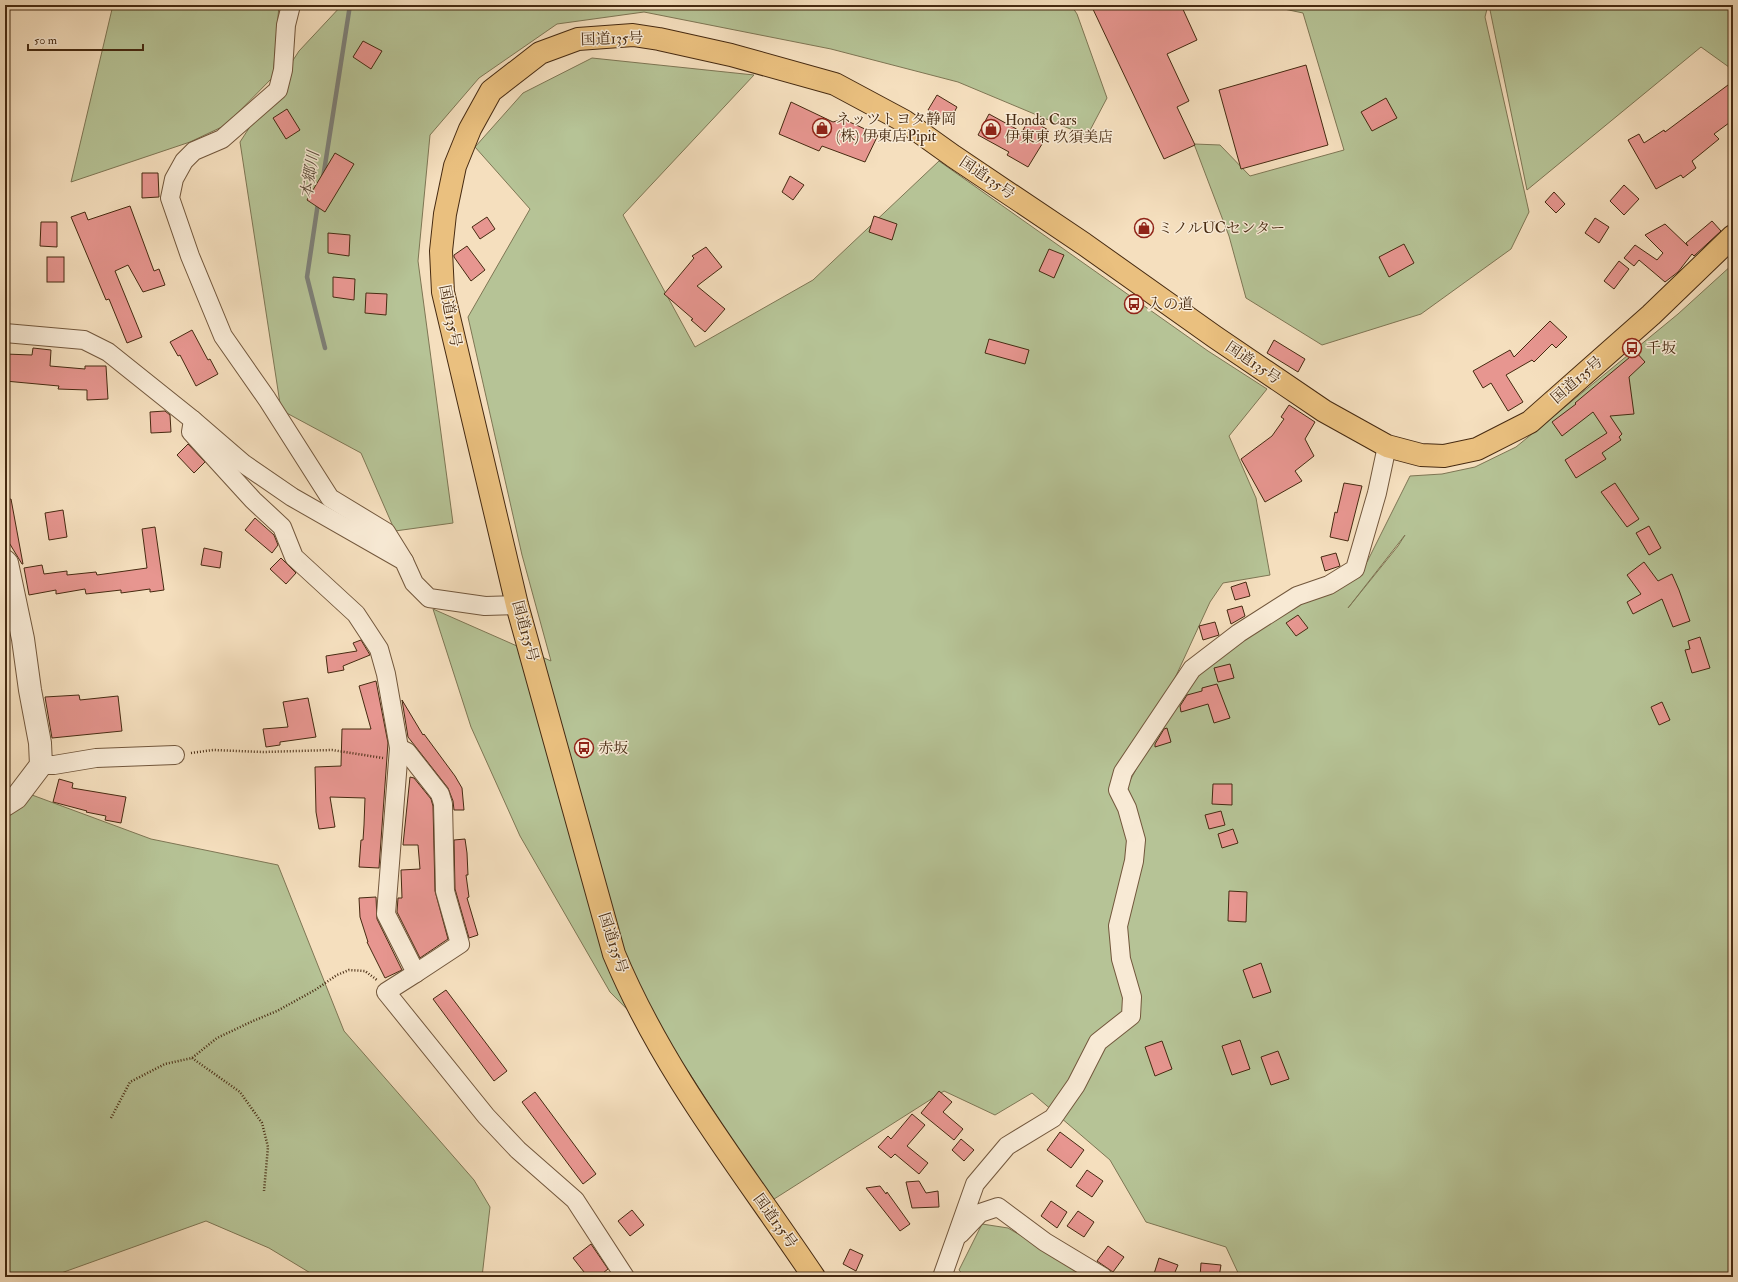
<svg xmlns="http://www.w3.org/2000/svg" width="1738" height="1282" viewBox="0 0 1738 1282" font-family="'IM FELL Double Pica','Noto Serif JP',serif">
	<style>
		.green { fill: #b6c396; stroke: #7e7654; fill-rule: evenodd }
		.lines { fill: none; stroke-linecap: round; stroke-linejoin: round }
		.stream { stroke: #7d8078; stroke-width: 4.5 }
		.building { fill: #e79690; stroke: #462a11 }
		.minor-casing { stroke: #72573c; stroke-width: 20 }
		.tertiary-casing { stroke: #72573c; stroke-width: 24 }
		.trunk-casing { stroke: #462a11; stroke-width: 24 }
		.path { stroke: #462a11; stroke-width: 2.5; stroke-dasharray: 1 2; stroke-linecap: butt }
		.minor { stroke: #f8ead5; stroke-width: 18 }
		.tertiary { stroke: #f8ead5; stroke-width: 22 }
		.trunk { stroke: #eac07f; stroke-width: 22 }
		.labels { text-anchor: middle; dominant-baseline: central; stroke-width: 3; stroke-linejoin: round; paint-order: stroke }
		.street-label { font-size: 15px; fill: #462a11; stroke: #f8ead5 }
		.poi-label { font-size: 15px; fill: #462a11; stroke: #f8ead5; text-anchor: start }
		.water-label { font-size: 16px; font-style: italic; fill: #5d4e3c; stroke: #f8ead5 }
	</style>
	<rect width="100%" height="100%" fill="#f5dfbe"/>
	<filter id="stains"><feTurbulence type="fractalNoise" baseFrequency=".005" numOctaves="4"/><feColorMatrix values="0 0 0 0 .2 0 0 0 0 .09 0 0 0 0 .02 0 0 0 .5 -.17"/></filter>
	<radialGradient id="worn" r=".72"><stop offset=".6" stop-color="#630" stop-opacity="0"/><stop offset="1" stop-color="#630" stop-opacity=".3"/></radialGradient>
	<g class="green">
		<polygon points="113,5 279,5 273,77 226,125 190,142 71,182"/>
		<polygon points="342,5 1071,5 1077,14 1107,98 1087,136 958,82 831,49 644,12 557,24 479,78 430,135 418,261 453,523 395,531 361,453 281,410 240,142 299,51"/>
		<polygon points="1265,5 1488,5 1485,17 1529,212 1511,249 1421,314 1322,345 1246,298 1229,236 1194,144 1220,145 1250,176 1344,150 1303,13"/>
		<polygon points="1489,5 1733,5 1733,70 1701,47 1527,190"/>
		<path d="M 592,58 L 754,75 L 623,215 L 695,347 L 813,280 L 939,161 L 1208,351 L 1267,389 L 1229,436 L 1256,498 L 1270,575 L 1223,583 L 1210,602 L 1175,678 L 1143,742 L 1126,788 L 1153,738 L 1192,680 L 1312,586 L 1367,562 L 1410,476 L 1442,474 L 1475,467 L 1516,447 L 1678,314 L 1733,264 L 1733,1277 L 1240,1277 L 1226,1247 L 1146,1222 L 1110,1160 L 1032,1093 L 995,1115 L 944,1091 L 771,1201 L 688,1071 L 610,992 L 520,836 L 471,727 L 433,609 L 551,661 L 522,555 L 468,317 L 530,209 L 475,147 L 523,93 ZM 1405,535 L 1398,546 L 1348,608 Z"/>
		<polygon points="5,785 151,839 278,865 344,1031 474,1180 490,1207 482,1277 317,1277 269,1248 206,1221 50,1277 5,1277"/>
		<polygon points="982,1224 1008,1228 1091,1277 965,1277 959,1270"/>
	</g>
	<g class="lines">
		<g class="stream">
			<polyline points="323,178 350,5"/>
			<polyline points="318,203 307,277 325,348"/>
		</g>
	</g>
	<g class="building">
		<polygon points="1091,5 1181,5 1197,40 1167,54 1189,101 1177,107 1195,145 1164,159"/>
		<polygon points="363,41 382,51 371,69 353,57"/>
		<polygon points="1306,65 1328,145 1241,169 1219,90"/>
		<polygon points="1728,85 1733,91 1733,120 1714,134 1719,139 1692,161 1696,168 1683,178 1681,175 1656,189 1628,140 1639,134 1644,143 1664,130 1665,132"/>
		<polygon points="937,95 957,107 949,122 928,110"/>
		<polygon points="1386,98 1397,118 1372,131 1361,112"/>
		<polygon points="791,102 833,122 843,119 878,135 865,162 822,146 819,151 779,134"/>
		<polygon points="287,109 300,130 286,139 273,118"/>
		<polygon points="989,114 1022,132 1029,119 1050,131 1028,167 1007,155 1009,152 978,135"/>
		<polygon points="335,153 354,164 325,212 307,200"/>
		<polygon points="142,173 158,173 159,197 142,198"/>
		<polygon points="790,176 804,185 793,200 782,192"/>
		<polygon points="1624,185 1639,199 1624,215 1610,201"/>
		<polygon points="1554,192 1565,204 1556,213 1545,202"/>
		<polygon points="130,206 154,271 159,269 165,285 143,292 128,265 115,271 142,337 127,343 109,299 106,300 71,217 85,212 88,220"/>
		<polygon points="874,216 897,224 892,240 869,232"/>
		<polygon points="487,217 495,229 480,239 472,227"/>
		<polygon points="1595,218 1609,227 1599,243 1585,233"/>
		<polygon points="1712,221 1721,231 1694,256 1692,254 1678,272 1665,282 1639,260 1634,266 1624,258 1635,245 1657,260 1663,253 1645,235 1665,224 1688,246 1686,243"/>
		<polygon points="41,222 57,222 57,247 40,246"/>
		<polygon points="328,233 350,235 349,256 328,253"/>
		<polygon points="1404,244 1414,263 1389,277 1379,257"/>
		<polygon points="467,246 485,270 471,281 454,257 454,255"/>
		<polygon points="706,247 722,267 697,286 725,309 705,332 691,320 693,319 664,294 694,258 692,256"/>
		<polygon points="1049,249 1064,255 1054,278 1039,271"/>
		<rect x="47" y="257" width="17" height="25"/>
		<polygon points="1619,261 1629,269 1614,289 1604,281"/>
		<polygon points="333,277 355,279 354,300 333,297"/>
		<polygon points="366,293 387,294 386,315 365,313"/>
		<polygon points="1550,321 1567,337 1556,348 1552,344 1534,362 1532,360 1506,375 1523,402 1508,411 1491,383 1483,388 1473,371 1510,350 1514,357"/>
		<polygon points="192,330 208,360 210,359 218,374 196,386 180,355 178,356 170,342"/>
		<polygon points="989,339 1029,350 1025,364 985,353"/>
		<polygon points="1274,340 1305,359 1298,372 1267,353"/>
		<polygon points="33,348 51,350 50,366 85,369 85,366 106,366 108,399 87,400 87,390 58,389 59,386 5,381 5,354 32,355"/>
		<polygon points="1636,352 1645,362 1629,377 1634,414 1610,416 1622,434 1619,437 1621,440 1602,453 1606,459 1576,478 1565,460 1607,433 1593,412 1562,436 1552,422 1576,404 1575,403"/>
		<polygon points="1289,405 1315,422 1305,439 1314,456 1295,471 1302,481 1265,502 1241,459 1272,436 1284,419 1281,417"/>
		<polygon points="165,411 170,415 171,432 151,433 150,412"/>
		<polygon points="188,444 205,462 194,473 177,455"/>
		<polygon points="1344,483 1362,486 1348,541 1330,537 1335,512 1337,513"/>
		<polygon points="1615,483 1639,519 1627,527 1601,492"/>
		<polygon points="11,499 23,564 22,564 5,536 5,500"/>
		<polygon points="63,510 67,537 49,540 45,513"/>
		<polygon points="255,518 274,535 278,545 272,553 245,530"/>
		<polygon points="1649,526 1661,548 1649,555 1636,533"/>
		<polygon points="155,527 164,590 150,592 150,589 121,593 121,590 86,594 85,589 56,594 56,590 29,595 24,568 42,565 44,574 67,571 67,575 96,572 97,575 147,568 142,529"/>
		<polygon points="204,548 222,552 220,568 201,565"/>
		<polygon points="1336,553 1340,566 1325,571 1321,557"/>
		<polygon points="281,558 296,573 286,584 270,569"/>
		<polygon points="1644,562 1658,581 1672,574 1679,590 1690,621 1673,627 1662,599 1633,614 1627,602 1641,594 1627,575"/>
		<polygon points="1246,582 1250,596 1235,600 1231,587"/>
		<polygon points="1242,606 1245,616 1231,624 1227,610"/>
		<polygon points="1298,615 1308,628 1296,636 1286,623"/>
		<polygon points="1215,622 1219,635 1203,640 1199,626"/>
		<polygon points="1700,637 1710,668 1692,673 1685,650 1690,649 1688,641"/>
		<polygon points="361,640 370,655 343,666 344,670 328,673 326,656 357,651 353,643"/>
		<polygon points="1230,664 1234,678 1218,682 1214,668"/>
		<polygon points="376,681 388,743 379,868 359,867 361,840 363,840 364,825 365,798 330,797 335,827 319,829 316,812 315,767 341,766 342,729 371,729 359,686"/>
		<polygon points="1217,684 1230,718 1214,723 1208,704 1181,712 1180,706 1187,695 1202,691 1202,688"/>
		<polygon points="79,695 80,700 118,696 122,731 52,738 45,697"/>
		<polygon points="308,698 316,737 280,742 280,745 266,747 263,729 288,727 283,702"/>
		<polygon points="402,700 423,735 424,734 455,776 462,788 464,810 454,810 453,801 448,788 408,737"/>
		<polygon points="1662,702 1670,720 1659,725 1651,707"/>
		<polygon points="1167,728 1171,742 1155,747 1155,744 1164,729"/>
		<polygon points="410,777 414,778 431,799 433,806 435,891 448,939 420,958 397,912 398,898 402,898 401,870 420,869 418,845 403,845"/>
		<polygon points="59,779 73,783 72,788 126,797 121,823 105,820 106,816 86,812 87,811 53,802"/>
		<polygon points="1213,784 1232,784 1232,805 1212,804"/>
		<polygon points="1221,811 1225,825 1209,829 1205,815"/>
		<polygon points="1233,829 1238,843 1222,848 1218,834"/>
		<polygon points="465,839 467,853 468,875 466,875 469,897 467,898 478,935 469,938 455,889 454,840"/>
		<polygon points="1229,891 1247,892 1246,922 1228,921"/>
		<polygon points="376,897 377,919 402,970 385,978 367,942 368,942 360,917 359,898"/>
		<polygon points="1261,963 1271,992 1253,998 1243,970"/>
		<polygon points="446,990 507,1071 494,1081 433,999"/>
		<polygon points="1240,1040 1250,1069 1232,1075 1222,1046"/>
		<polygon points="1162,1041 1172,1069 1155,1076 1145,1047"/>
		<polygon points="1278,1051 1289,1079 1271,1085 1261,1057"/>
		<polygon points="939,1091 952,1102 943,1112 963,1129 954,1140 921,1113"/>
		<polygon points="535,1092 596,1174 583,1184 522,1102"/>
		<polygon points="912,1114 925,1125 907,1146 928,1163 919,1174 895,1154 891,1158 878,1147 888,1136 891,1139"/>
		<polygon points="1060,1132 1084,1150 1071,1168 1047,1150"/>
		<polygon points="961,1139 974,1150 964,1161 952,1150"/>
		<polygon points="1087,1170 1103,1181 1092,1197 1076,1186"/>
		<polygon points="919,1181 926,1193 938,1191 939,1207 912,1208 906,1182"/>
		<polygon points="880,1186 886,1194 887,1192 910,1224 900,1231 866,1188"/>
		<polygon points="1051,1201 1067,1212 1057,1228 1041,1216"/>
		<polygon points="632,1210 644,1225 630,1236 618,1221"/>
		<polygon points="1078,1211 1094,1222 1084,1237 1067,1226"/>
		<polygon points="591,1244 608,1269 598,1277 588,1277 573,1258"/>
		<polygon points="1108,1246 1124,1257 1113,1272 1097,1261"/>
		<polygon points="850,1249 863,1255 856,1271 843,1264"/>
		<polygon points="1159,1258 1178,1265 1173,1277 1153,1277"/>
		<polygon points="1201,1263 1221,1265 1219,1277 1200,1277"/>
	</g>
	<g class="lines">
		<g class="minor-casing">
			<g id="minor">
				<polyline points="291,5 286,25 283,70 278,90 222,139 194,151 184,161 174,179 170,198 190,256 223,336 267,399 330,498 386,532 404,561"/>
				<polyline points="5,333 84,340 108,352 193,420 244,464 292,497 404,561 414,583 429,598 485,606 517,605"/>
				<polyline points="193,420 191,432 253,500 282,527 294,557 356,614 379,649 386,674 399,748 386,914 416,973 386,992 486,1116 518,1150 575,1200 625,1277"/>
				<polyline points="399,748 407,752 440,794 443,804 445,891 460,944 416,973"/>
				<polyline points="41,765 54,765 96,758 175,755"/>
				<polyline points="960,1234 980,1213 998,1207 1045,1242 1103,1277"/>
				<polyline points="942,1277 975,1184 1007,1146 1053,1118 1076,1085 1098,1042 1131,1016 1132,997 1121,959 1118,926 1134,861 1136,840 1127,808 1118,790 1123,772 1192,669 1239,633 1297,596 1329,585 1355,569 1377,493 1387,446"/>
			</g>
		</g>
		<g class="tertiary-casing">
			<polyline id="tertiary" points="5,561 7,563 23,639 30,690 40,743 41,765 16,798 5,805"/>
		</g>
		<g class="trunk-casing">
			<path id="trunk" d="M 814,1277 C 743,1171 664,1074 614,954 L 517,605 L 443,292 L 441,251 L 445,214 L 455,166 L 470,129 L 491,91 L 540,53 L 578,39 L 633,35 L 659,39 L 731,55 L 835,84 L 904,121 L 953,156 L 1084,244 L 1215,337 L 1324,411 L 1387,446 L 1421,455 L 1444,456 L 1477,449 L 1530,422 L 1651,315 L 1733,236"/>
		</g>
		<g class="path">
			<polyline points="191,753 213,750 263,752 332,750 383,758"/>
			<polyline points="192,1058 240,1092 262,1123 268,1147 264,1191"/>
			<polyline points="111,1118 130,1082 165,1064 192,1058 217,1038 253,1021 277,1011 315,990 337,975 349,970 365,971 377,980"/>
		</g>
		<use href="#minor" class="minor"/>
		<use href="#tertiary" class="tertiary"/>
		<use href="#trunk" class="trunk"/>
	</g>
	<defs>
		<g id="shop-ring" transform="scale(1)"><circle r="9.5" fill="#f8ead5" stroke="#8f2418" stroke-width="1.5"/><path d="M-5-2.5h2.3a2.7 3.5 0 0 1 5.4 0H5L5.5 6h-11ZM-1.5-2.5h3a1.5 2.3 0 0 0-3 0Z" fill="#8f2418"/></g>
		<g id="bus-ring" transform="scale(1)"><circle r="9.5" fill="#f8ead5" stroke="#8f2418" stroke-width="1.5"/><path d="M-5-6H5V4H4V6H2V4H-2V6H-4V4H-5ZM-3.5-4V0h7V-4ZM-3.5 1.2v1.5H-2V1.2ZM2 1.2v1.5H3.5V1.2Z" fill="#8f2418"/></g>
	</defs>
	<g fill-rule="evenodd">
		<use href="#shop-ring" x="822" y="128"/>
		<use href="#shop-ring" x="991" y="129"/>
		<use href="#shop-ring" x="1144" y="228"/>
		<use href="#bus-ring" x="1134" y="304"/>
		<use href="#bus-ring" x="1632" y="348"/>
		<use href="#bus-ring" x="584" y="748"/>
	</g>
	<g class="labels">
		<g class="street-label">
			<text transform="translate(612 39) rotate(-2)">国道135号</text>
			<text transform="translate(987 178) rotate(34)">国道135号</text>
			<text transform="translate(450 316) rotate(79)">国道135号</text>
			<text transform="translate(1253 363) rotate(34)">国道135号</text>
			<text transform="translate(1577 380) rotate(-41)">国道135号</text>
			<text transform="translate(525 631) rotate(75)">国道135号</text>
			<text transform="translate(613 943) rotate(72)">国道135号</text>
			<text transform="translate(775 1221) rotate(54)">国道135号</text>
		</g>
		<g class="poi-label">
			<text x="836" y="119">ネッツトヨタ静岡<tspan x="836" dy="17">(株) 伊東店Pipit</tspan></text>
			<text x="1005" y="120">Honda Cars<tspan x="1005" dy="17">伊東東 玖須美店</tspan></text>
			<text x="1158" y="228">ミノルUCセンター</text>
			<text x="1148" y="304">入の道</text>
			<text x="1646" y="348">千坂</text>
			<text x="598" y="748">赤坂</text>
		</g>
		<g class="water-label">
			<text transform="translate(310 175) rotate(-81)">本郷川</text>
		</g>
	</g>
	<rect width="1738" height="1282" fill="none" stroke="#f5dfbe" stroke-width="20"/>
	<rect x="6" y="6" width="1726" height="1270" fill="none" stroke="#462a11" stroke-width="2"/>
	<rect x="10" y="10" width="1718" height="1262" fill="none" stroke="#462a11"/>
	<path d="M28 44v6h115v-6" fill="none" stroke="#462a11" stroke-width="2"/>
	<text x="34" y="44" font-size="12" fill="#462a11" stroke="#f8ead5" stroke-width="3" paint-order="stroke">50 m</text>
	<rect width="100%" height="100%" filter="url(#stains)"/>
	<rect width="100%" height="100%" fill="url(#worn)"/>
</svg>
